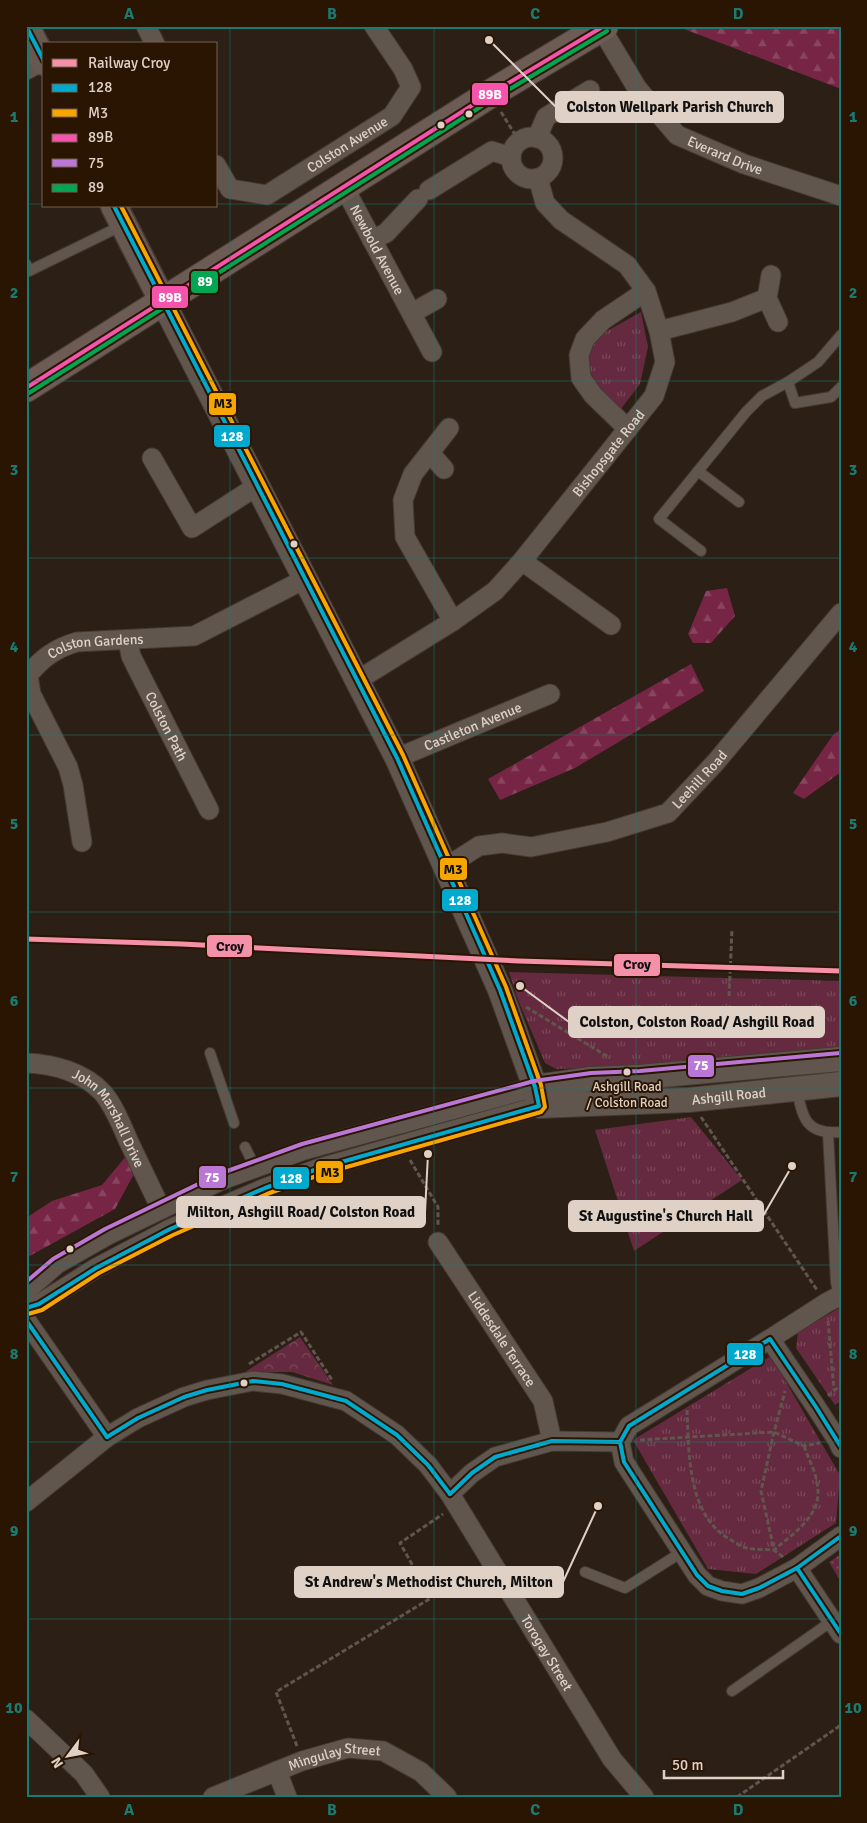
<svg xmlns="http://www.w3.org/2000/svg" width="867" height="1823" viewBox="0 0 867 1823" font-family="Signika,sans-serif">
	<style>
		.grass { fill: url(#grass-tufts) }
		.forest { fill: url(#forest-firs) }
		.park { fill: url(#park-crowns) }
		.garden { fill: url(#garden-dots) }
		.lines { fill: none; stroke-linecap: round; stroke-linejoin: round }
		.service-casing { stroke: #453a33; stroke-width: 12 }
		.minor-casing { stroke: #453a33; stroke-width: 21 }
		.tertiary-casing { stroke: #453a33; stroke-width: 26 }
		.secondary-casing { stroke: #453a33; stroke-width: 29 }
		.primary-casing { stroke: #453a33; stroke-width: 30 }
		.path { stroke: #60564f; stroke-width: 3; stroke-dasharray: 5 2.5; stroke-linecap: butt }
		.service { stroke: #61564e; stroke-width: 10 }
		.minor { stroke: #61564e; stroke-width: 19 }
		.tertiary { stroke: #61564e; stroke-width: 24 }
		.secondary { stroke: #675951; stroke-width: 26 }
		.primary { stroke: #6d5b55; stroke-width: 28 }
		.bus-1-casing { stroke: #2a1503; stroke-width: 8 }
		.bus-2-casing { stroke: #2a1503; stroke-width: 8 }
		.bus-3-casing { stroke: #2a1503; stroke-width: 8 }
		.bus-4-casing { stroke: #2a1503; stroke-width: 8 }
		.bus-5-casing { stroke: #2a1503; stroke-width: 8 }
		.bus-1 { stroke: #00a9ce; stroke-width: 4 }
		.bus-2 { stroke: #f7a600; stroke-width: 4 }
		.bus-3 { stroke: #f653ac; stroke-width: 4 }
		.bus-4 { stroke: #ba77d6; stroke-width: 4 }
		.bus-5 { stroke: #00a651; stroke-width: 4 }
		.rail-1-casing { stroke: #2a1503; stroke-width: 9 }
		.rail-1 { stroke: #f491a8; stroke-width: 5 }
		.grid { fill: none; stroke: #197b72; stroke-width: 1; stroke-opacity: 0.55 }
		.bus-dot { fill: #e0d1c6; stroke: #2a1503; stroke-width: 2 }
		.labels { text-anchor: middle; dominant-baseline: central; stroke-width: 4; stroke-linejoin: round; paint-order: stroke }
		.bus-label { font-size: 13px; fill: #e0d1c6; stroke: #2a1503 }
		.street-label { font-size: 14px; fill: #e0d1c6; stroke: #2a1503 }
		.leader { fill: none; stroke: #e0d1c6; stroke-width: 2 }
		.callout-dot { fill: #e0d1c6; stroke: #2a1503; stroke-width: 2 }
		.callout { fill: #e0d1c6; stroke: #e0d1c6; stroke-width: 2 }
		.callout-label { font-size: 15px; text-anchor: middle; font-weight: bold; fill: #111 }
		.line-badge { stroke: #2a1503; stroke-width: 2 }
		.badge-label { font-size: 14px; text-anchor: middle; font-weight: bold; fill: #fff }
		.pale-badge-label { font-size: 14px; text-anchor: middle; font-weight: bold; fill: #111 }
		.neatline { fill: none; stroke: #197b72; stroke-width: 2 }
		.grid-label { font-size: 16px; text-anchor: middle; font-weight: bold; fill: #197b72 }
	</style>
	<defs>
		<pattern id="grass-tufts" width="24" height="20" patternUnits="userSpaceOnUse" patternTransform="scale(1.25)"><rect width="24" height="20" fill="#652a3f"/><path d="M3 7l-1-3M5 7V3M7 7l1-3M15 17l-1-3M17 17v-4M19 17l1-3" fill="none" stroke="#7b4859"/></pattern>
		<pattern id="forest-firs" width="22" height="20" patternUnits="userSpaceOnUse" patternTransform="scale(1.25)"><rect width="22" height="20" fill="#762545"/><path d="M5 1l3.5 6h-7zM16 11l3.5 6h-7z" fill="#89445e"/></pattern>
		<pattern id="park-crowns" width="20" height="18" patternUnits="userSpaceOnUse" patternTransform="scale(1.25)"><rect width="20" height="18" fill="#652a3f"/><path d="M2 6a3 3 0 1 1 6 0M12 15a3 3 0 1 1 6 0" fill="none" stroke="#7b4859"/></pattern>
		<pattern id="garden-dots" width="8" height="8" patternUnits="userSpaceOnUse" patternTransform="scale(1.25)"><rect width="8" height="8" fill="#652a3f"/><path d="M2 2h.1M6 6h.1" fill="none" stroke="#7b4859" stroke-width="1.8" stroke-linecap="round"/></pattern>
	</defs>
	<rect width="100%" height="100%" fill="#2c1f15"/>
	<g class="grass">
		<polygon points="641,312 648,347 640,384 620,410 591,378 588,356 598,336"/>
		<polygon points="509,972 841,981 841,1051 628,1067 556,1069 545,1063 518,1000"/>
		<polygon points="691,1117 742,1180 634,1251 595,1130"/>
		<polygon points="841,1307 841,1401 835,1405 796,1348 798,1332"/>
		<polygon points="771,1356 840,1475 836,1523 756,1574 708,1569 633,1440"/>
	</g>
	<g class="forest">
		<polygon points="676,26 841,26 841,89"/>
		<polygon points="727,588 735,616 711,643 693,643 688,634 706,591"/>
		<polygon points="691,664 704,691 575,768 500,800 488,779"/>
		<polygon points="841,729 841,772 804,799 793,793 833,735"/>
		<polygon points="127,1155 134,1174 115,1209 26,1258 26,1218 52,1201 102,1185"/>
	</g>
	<polygon class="park" points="300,1337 333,1385 292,1372 245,1372"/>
	<polygon class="garden" points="841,1554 841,1582 829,1562"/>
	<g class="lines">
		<g class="service-casing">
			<g id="service">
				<polyline points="26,264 29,271 123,225"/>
				<polyline points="841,335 818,362 788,382 795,403 831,397 841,387"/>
				<polyline points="698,471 739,502"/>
				<polyline points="701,551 659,519 746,412 762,396 788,382"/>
				<polyline points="210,1053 234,1123"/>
				<path d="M 797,1088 C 802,1118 806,1135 841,1132"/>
				<polyline points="828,1133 836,1282 839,1296"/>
				<polyline points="245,1147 255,1167"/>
				<polyline points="585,1572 625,1588 682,1552"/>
				<polyline points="732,1691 832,1621"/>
			</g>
		</g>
		<g class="minor-casing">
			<g id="minor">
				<polyline points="146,26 155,44"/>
				<path id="s1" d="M 601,28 L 637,88 L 677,135 L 744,164 L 841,196"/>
				<polyline points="26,70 43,61"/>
				<circle cx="532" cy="158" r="21"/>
				<polyline points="537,138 546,117 590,90"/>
				<path id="s2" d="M 216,165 L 230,189 L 267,195 L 392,116 L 411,87 L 403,69 L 374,26"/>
				<path id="s3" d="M 344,187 L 432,352"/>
				<polyline points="429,190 492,151 511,157"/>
				<polyline points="372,240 386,233 418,199"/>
				<polyline points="771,275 767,298 778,322"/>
				<polyline points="412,313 437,299"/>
				<polyline points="659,331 732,312 767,298"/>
				<polyline points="449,428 413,474 403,500 405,537 453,621"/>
				<polyline points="628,429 593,395 581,378 579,355 585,339 603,320 646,291"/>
				<polyline points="430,453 444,469"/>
				<polyline points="152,458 192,528 257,486"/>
				<polyline points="522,561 611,625"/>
				<path id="s4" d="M 128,641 L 131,656 L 141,676 L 209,810"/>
				<path id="s5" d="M 358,680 L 453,621 L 495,591 L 522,561 L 654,396 L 665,362 L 659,331 L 646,291 L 627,265 L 561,220 L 545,203 L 538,178"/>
				<path id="s6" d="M 397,758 L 550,694"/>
				<path id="s7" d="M 82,842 L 73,785 L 68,767 L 31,694 L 28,675 C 42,658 56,648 77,642 L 194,636 L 305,579"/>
				<path id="s8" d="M 446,867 L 479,846 L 502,843 L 531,847 L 607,832 L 668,813 L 715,763 L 841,613"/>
				<path id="s9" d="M 26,1063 C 53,1064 84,1072 103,1093 C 114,1106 121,1124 128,1140 C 139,1163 150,1186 161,1209"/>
				<path id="s10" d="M 438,1242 L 543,1401 L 552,1441"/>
				<polyline points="26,1291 57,1264 108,1235 222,1180 304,1150 535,1087"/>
				<polyline points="26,1308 39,1304 96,1268 170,1229 265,1188 320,1168 539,1106"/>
				<polyline points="26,1320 107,1437"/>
				<polyline points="770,1339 826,1303 841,1295"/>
				<polyline points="841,1448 838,1441 816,1407 770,1339 629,1426 620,1442 624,1462 697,1575 708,1586 722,1591 742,1594 759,1588 797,1568 841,1536"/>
				<polyline points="450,1494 472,1473 495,1457 552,1441 620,1442"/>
				<path id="s11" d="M 26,1502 L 107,1437 L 138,1418 L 184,1397 L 207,1390 L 253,1381 L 282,1384 L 346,1401 L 397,1435 L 428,1465 L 450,1494 L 612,1759 L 644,1797"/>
				<polyline points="797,1568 841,1634"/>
				<polyline points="26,1719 84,1774 100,1797"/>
				<polyline points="277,1771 287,1797"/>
				<path id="s12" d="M 213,1797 L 302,1761 L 348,1748 L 383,1751 L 421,1772 L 447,1797"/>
			</g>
		</g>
		<g class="tertiary-casing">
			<g id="tertiary">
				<path id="s13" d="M 163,302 L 397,758 L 500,990 L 535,1087 L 539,1106 L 689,1100 L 841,1084"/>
				<polyline points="535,1087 591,1079 640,1077 841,1059"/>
			</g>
		</g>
		<g class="secondary-casing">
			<g id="secondary">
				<polyline points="26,26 44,62"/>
				<polyline points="114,206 163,302"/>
			</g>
		</g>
		<g class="primary-casing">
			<polyline id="primary" points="26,388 490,94 604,26"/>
		</g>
		<g class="path">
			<polyline points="501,112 519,141"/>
			<polyline points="729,996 732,930"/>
			<polyline points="526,1007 610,1058"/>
			<polyline points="701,1117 817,1290"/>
			<polyline points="410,1160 438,1207 438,1226"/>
			<polyline points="828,1321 834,1390"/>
			<polyline points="249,1364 301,1332 332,1380"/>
			<polyline points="828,1396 841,1385"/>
			<path d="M 687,1410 C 689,1454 687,1518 733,1541 C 737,1544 742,1547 747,1548 C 755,1550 765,1549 774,1550 C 795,1532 824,1514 817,1483 C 815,1470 808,1458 804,1446"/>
			<polyline points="640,1440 774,1432 804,1446 820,1443"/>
			<polyline points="783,1557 774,1550 761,1491 774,1432 785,1391"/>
			<polyline points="297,1746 276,1692 431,1598 400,1543 443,1514"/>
			<polyline points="737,1797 841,1725"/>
		</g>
		<use href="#service" class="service"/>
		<use href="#minor" class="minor"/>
		<use href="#tertiary" class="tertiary"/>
		<use href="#secondary" class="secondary"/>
		<use href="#primary" class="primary"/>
		<g class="bus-1-casing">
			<g id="bus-1">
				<polyline points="26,26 44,61"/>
				<polyline points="26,1308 39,1304 96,1268 170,1229 265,1188 320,1168 539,1106 535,1087 500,990 397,758 114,206"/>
				<polyline points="26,1320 107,1437"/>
				<polyline points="107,1437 138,1418 184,1397 207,1390 253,1381 282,1384 346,1401 397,1435 428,1465 450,1494"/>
				<polyline points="841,1447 816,1407 770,1339 629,1426 620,1442 624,1462 697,1575 708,1586 722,1591 742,1594 759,1588 797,1568 841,1536"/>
				<polyline points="450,1494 472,1473 495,1457 552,1441 620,1442"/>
				<polyline points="797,1568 841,1634"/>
			</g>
		</g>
		<g class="bus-2-casing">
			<polyline id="bus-2" points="28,1314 42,1310 99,1273 173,1235 267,1194 322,1174 541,1112 545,1107 541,1085 506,987 403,755 121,206"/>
		</g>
		<g class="bus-3-casing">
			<polyline id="bus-3" points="26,388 490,94 604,26"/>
		</g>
		<g class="bus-4-casing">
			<polyline id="bus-4" points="26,1282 53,1259 105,1229 219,1174 302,1144 534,1081 591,1073 640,1071 840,1053"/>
		</g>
		<g class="bus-5-casing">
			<polyline id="bus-5" points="29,393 493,99 607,31"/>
		</g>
		<use href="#bus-1" class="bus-1"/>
		<use href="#bus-2" class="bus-2"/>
		<use href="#bus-3" class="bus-3"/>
		<use href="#bus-4" class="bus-4"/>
		<use href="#bus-5" class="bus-5"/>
		<g class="rail-1-casing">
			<polyline id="rail-1" points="26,939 182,944 519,961 841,971"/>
		</g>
		<use href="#rail-1" class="rail-1"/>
	</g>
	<path class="grid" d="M 230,26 L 230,1797M 434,26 L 434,1797M 636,26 L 636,1797M 26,204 L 44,204M 216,204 L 841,204M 26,381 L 841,381M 26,558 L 841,558M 26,735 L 841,735M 26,912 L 841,912M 26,1088 L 841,1088M 26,1265 L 841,1265M 26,1442 L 841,1442M 26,1619 L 841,1619"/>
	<g class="bus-dot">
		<circle cx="469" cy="114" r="4.5"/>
		<circle cx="441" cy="125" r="4.5"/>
		<circle cx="294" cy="544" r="4.5"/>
		<circle cx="627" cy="1072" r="4.5"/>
		<circle cx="70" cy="1249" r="4.5"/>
		<circle cx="244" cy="1383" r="4.5"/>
	</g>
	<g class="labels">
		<g class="bus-label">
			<text x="627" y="1087">Ashgill Road<tspan x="627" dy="16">/ Colston Road</tspan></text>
		</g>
		<g class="street-label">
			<text stroke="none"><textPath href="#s2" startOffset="160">Colston Avenue</textPath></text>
			<text stroke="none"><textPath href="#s1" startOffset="184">Everard Drive</textPath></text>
			<text stroke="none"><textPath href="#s3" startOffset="71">Newbold Avenue</textPath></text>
			<text stroke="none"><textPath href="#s5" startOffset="342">Bishopsgate Road</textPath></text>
			<text stroke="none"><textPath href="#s7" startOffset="255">Colston Gardens</textPath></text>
			<text stroke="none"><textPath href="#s4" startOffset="94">Colston Path</textPath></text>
			<text stroke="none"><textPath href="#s6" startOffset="82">Castleton Avenue</textPath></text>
			<text stroke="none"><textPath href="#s8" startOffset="279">Leehill Road</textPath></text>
			<text stroke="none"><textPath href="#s13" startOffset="1079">Ashgill Road</textPath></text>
			<text stroke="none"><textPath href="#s9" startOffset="108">John Marshall Drive</textPath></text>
			<text stroke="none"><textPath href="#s10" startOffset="116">Liddesdale Terrace</textPath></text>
			<text stroke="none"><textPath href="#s11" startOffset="684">Torogay Street</textPath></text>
			<text stroke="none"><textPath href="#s12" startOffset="129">Mingulay Street</textPath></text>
		</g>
	</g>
	<path class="leader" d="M489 40L556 107M520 986L569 1022M428 1154L425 1212M792 1166L763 1216M598 1506L563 1582"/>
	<g class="callout-dot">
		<circle cx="489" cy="40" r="5"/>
		<circle cx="520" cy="986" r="5"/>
		<circle cx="428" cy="1154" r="5"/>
		<circle cx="792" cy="1166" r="5"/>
		<circle cx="598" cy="1506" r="5"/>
	</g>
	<g class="callout">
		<rect x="556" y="92" width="227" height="30" rx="5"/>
		<rect x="569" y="1007" width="255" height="30" rx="5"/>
		<rect x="177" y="1197" width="248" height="30" rx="5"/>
		<rect x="569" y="1201" width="194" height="30" rx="5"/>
		<rect x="295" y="1567" width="268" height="30" rx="5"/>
	</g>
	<g class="callout-label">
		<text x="670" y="112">Colston Wellpark Parish Church</text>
		<text x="697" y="1027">Colston, Colston Road/ Ashgill Road</text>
		<text x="301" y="1217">Milton, Ashgill Road/ Colston Road</text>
		<text x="666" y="1221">St Augustine's Church Hall</text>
		<text x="429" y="1587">St Andrew's Methodist Church, Milton</text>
	</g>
	<g class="line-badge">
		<rect x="471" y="82" width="38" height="24" rx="5" fill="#f653ac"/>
		<rect x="190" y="270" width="29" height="24" rx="5" fill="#00a651"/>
		<rect x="151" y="285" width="38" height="24" rx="5" fill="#f653ac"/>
		<rect x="208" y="392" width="29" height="24" rx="5" fill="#f7a600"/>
		<rect x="213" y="424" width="38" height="24" rx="5" fill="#00a9ce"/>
		<rect x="439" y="857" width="29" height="24" rx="5" fill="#f7a600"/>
		<rect x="441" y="888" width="38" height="24" rx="5" fill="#00a9ce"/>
		<rect x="206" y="934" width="47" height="24" rx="5" fill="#f491a8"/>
		<rect x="613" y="953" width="48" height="24" rx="5" fill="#f491a8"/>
		<rect x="687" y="1054" width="28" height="24" rx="5" fill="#ba77d6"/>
		<rect x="315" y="1160" width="29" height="24" rx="5" fill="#f7a600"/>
		<rect x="198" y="1165" width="29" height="24" rx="5" fill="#ba77d6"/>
		<rect x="272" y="1166" width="38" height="24" rx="5" fill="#00a9ce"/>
		<rect x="726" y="1342" width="38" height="24" rx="5" fill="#00a9ce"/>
	</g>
	<g class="badge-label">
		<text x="490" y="99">89B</text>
		<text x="205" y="286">89</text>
		<text x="170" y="302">89B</text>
		<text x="232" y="441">128</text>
		<text x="460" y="905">128</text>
		<text x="701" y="1070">75</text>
		<text x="212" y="1182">75</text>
		<text x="291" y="1183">128</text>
		<text x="745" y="1359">128</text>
	</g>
	<g class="pale-badge-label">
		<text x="223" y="408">M3</text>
		<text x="453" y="874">M3</text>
		<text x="230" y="951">Croy</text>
		<text x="637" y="969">Croy</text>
		<text x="330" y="1177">M3</text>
	</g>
	<rect width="867" height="1823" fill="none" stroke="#2a1503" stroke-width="55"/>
	<rect x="42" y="42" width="175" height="165" fill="#2a1503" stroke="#736051"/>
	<rect x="52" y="59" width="25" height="8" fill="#f491a8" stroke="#736051"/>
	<text x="88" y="68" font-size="15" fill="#e0d1c6">Railway Croy</text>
	<rect x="52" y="84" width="25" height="8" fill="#00a9ce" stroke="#736051"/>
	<text x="88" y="92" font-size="15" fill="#e0d1c6">128</text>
	<rect x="52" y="109" width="25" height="8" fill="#f7a600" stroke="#736051"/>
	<text x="88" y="118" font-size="15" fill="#e0d1c6">M3</text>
	<rect x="52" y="134" width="25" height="8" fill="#f653ac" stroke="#736051"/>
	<text x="88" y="142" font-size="15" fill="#e0d1c6">89B</text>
	<rect x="52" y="159" width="25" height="8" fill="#ba77d6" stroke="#736051"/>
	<text x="88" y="168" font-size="15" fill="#e0d1c6">75</text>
	<rect x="52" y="184" width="25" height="8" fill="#00a651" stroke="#736051"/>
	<text x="88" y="192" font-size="15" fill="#e0d1c6">89</text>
	<g transform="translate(68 1756) rotate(238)" stroke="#2a1503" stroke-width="4" paint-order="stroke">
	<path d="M0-4L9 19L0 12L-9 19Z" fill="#e0d1c6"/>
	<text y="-8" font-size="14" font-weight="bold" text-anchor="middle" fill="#e0d1c6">N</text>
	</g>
	<path d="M664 1770v8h119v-8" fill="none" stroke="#e0d1c6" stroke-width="2.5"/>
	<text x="672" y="1770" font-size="15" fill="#e0d1c6" stroke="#2a1503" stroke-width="4" paint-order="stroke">50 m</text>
	<rect x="28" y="28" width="812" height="1768" class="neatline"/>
	<g class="grid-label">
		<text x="129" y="19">A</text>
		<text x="332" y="19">B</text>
		<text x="535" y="19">C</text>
		<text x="738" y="19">D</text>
		<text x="14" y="122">1</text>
		<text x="853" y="122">1</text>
		<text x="14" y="298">2</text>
		<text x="853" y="298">2</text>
		<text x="14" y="475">3</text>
		<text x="853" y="475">3</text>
		<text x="14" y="652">4</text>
		<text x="853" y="652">4</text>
		<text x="14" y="829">5</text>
		<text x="853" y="829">5</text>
		<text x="14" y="1006">6</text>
		<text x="853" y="1006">6</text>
		<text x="14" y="1182">7</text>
		<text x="853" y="1182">7</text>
		<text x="14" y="1359">8</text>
		<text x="853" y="1359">8</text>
		<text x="14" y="1536">9</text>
		<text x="853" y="1536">9</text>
		<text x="14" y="1713">10</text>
		<text x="853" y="1713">10</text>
		<text x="129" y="1815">A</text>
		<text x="332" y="1815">B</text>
		<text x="535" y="1815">C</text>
		<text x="738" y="1815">D</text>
	</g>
</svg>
